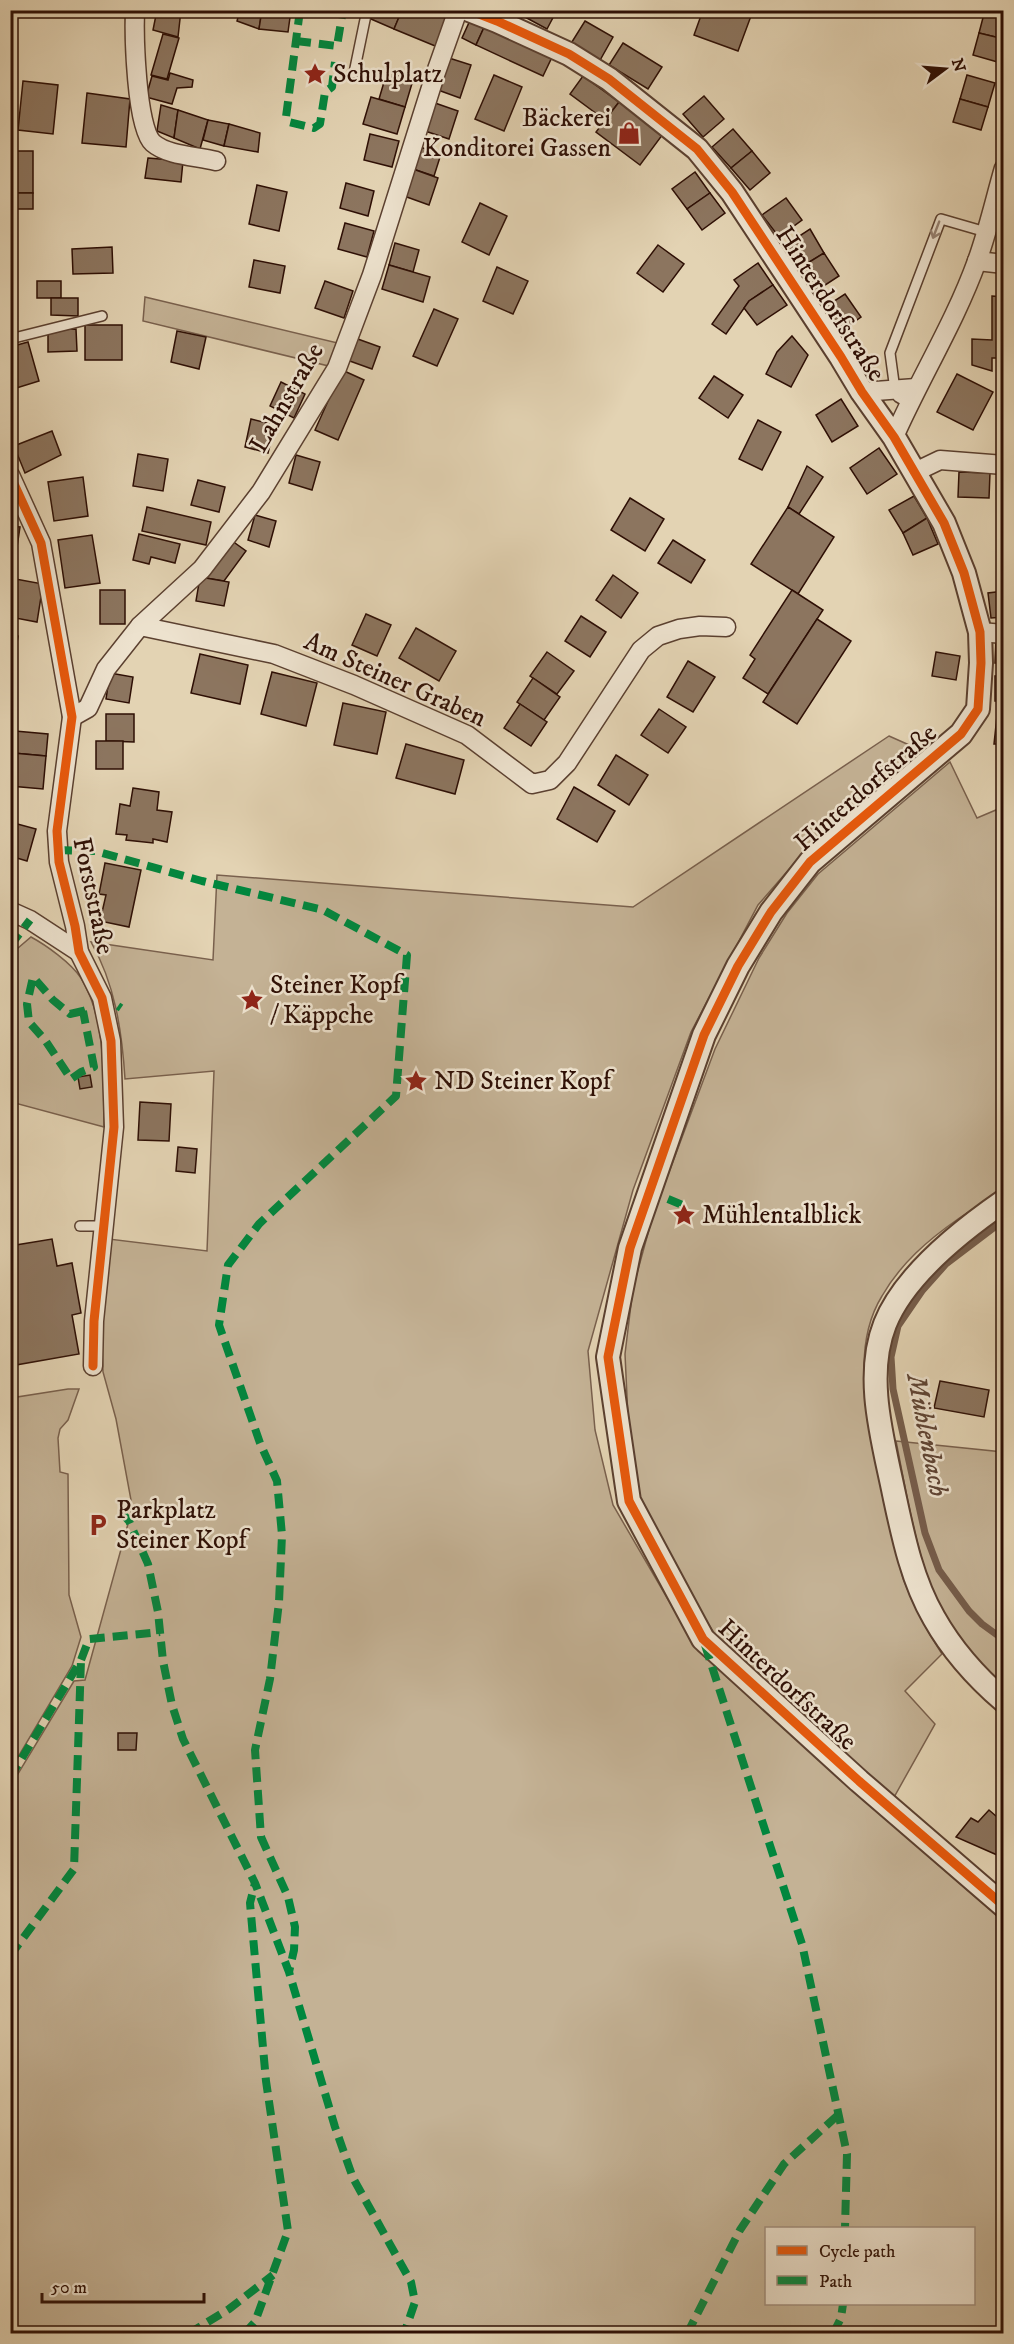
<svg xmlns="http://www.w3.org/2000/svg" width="1014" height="2344" viewBox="0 0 1014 2344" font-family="'IM FELL DW Pica',serif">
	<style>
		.green { fill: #c4b295; stroke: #79604d; stroke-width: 1.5; fill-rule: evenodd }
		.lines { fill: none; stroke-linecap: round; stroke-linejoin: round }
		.stream { stroke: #755c4a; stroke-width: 7 }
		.building { fill: #8c755f; stroke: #2e0f05; stroke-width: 1.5 }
		.service-casing { stroke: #5b4030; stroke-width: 12 }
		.minor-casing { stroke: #5b4030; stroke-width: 21 }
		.tertiary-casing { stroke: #5b4030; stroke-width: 26 }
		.service { stroke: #ede2ce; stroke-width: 9 }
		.minor { stroke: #ede2ce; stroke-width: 18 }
		.tertiary { stroke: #ede2ce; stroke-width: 22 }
		.quiet { stroke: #00873e; stroke-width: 8; stroke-dasharray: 15 8; stroke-linecap: butt }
		.cycleway-casing { stroke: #ede2ce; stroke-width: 13 }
		.cycleway { stroke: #e8590c; stroke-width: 9 }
		.oneway { stroke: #978374 }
		.labels { text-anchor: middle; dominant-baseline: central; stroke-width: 5; stroke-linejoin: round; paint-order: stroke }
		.poi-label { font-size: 26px; fill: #2e0f05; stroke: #ede2ce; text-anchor: start }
		.street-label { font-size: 26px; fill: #2e0f05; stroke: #ede2ce }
		.water-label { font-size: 27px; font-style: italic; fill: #5e4333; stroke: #ede2ce }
	</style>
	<rect width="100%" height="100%" fill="#e3d3b3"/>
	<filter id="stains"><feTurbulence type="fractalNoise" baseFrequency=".00333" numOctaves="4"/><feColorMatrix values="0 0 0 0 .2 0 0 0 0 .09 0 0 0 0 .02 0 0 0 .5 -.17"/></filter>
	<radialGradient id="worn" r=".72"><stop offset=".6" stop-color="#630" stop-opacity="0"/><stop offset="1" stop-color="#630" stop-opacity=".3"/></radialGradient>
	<g class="green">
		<polygon points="145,297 346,345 337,368 143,321"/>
		<path d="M 889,736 L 925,752 L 811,844 L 758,905 L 691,1032 L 633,1190 L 588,1351 L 595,1430 L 613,1505 L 698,1651 L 850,1788 L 1003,1921 L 1003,2333 L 11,2333 L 10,1787 L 74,1681 L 85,1680 L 131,1513 L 131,1500 L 116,1419 L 103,1372 L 101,1320 L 109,1239 L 207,1251 L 214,1071 L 125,1079 C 122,1031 115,984 91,942 L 213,960 L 217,875 L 633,907 ZM 766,2228 L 974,2228 L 974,2304 L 766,2304 Z"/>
		<path d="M 950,762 L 977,818 L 1003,807 L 1003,1188 C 990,1200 973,1209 958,1219 C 928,1240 901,1263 882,1296 C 847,1353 872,1427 884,1488 C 890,1519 894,1551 904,1581 C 914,1608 927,1631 942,1654 L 905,1691 L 935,1724 L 893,1799 L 714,1633 L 670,1564 L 640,1498 L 628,1418 L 625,1354 L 633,1288 L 653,1215 L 715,1049 L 759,958 L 787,913 L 818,874 Z"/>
		<path d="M 31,937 C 46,945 71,963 81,978 C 107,1020 103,1079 104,1127 L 11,1102 L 11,954 Z"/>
		<polygon points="68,1389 79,1389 68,1420 60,1429 58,1438 60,1472 68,1474 69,1595 81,1637 72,1666 11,1769 11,1398"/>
		<path d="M 896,1441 L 1003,1452 L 1003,1688 C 989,1672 972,1657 960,1641 C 920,1587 909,1505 896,1441 Z"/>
	</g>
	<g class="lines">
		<polyline class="stream" points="1004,1220 946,1264 922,1291 898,1326 891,1357 893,1389 925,1533 939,1570 969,1611 982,1624 1004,1640"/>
	</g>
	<g class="building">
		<polygon points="157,10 181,10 178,37 153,30"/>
		<polygon points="240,10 262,10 259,29 237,21"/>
		<polygon points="262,10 291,10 288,32 259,29"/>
		<polygon points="374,10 402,10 394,29 371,19"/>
		<polygon points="402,10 428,10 452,20 440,48 394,29"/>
		<polygon points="512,10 557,10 547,29"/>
		<polygon points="703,10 736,10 751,16 738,51 694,35"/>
		<polygon points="985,10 1004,15 1004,39 979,33"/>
		<polygon points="472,16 486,23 476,45 462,38"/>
		<polygon points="585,21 613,37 599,62 570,45"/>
		<polygon points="486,23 553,55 543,76 476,45"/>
		<polygon points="979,33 1004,39 1001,63 973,55"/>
		<polygon points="163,34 179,38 167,79 151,75"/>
		<polygon points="623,43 662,67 648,89 609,65"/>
		<polygon points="449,58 471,65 460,98 438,90"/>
		<polygon points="387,72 413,80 405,107 379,99"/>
		<polygon points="170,73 193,80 192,87 177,88 172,104 146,97 152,76 168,80"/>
		<polygon points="494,75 522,87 504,131 475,119"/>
		<polygon points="967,75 995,83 988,107 960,99"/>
		<polygon points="583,76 619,102 605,120 570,94"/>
		<polygon points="23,81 58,85 53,134 18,130"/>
		<polygon points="87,93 130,99 126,147 82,143"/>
		<polygon points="704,96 724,119 703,137 683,114"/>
		<polygon points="371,97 405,107 397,134 363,124"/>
		<polygon points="960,99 988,107 981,130 953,122"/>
		<polygon points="619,102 663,134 640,165 596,132"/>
		<polygon points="435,103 458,111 449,139 425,131"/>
		<polygon points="161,105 178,110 174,138 157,131"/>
		<polygon points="178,110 208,120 200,149 174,138"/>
		<polygon points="208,120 229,124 224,146 203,140"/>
		<polygon points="229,124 260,133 258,152 224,146"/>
		<polygon points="733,129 752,151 731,168 712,147"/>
		<polygon points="370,134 399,141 392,167 364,160"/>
		<polygon points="420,147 441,154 434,176 413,169"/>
		<rect x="10" y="151" width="23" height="42"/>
		<polygon points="752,151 770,173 750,190 731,168"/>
		<polygon points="148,158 183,161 181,182 145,178"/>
		<polygon points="413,169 438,178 429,205 404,196"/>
		<polygon points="695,172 710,193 687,209 672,189"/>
		<polygon points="346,183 374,191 368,216 340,208"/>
		<polygon points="257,185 287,192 279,231 249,224"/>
		<rect x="10" y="193" width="23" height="16"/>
		<polygon points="710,193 725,213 702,230 687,209"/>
		<polygon points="786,198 802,220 779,237 762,215"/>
		<polygon points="480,203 507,216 489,255 462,242"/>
		<polygon points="345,223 374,231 367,257 338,249"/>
		<polygon points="810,229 824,253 798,269 784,246"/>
		<polygon points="395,243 419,250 413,272 389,265"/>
		<polygon points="658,245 684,264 663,292 637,273"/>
		<polygon points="112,247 113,273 73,274 72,249"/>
		<polygon points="824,253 839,276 813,293 798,269"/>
		<polygon points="254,260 285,266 280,293 249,287"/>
		<polygon points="758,263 773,285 749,301 726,334 712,324 739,286 734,280"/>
		<polygon points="389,265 430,277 423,302 382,289"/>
		<polygon points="497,267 528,281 513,314 483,301"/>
		<rect x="37" y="281" width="24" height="17"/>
		<polygon points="325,281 353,291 344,318 315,308"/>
		<polygon points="773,285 787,305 757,325 744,308 749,301"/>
		<polygon points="12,289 17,318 10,319 10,290"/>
		<polygon points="845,294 861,317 841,331 825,307"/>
		<polygon points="992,296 1004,297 1004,358 992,358 992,371 972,365 972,339 992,340"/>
		<polygon points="51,298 78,298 78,316 51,315"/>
		<polygon points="434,309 458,319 437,366 413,356"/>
		<rect x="85" y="325" width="37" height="35"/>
		<polygon points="76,329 77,351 48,352 48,330"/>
		<polygon points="177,331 206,337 199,369 171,362"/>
		<polygon points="792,336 808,355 791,387 766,374 777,352"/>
		<polygon points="355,338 380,347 372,369 347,360"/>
		<polygon points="28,342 39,381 10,390 10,347"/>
		<polygon points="342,370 364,380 338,440 315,430"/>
		<polygon points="957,374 993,392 973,430 937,412"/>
		<polygon points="714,376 743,395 728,418 699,398"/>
		<polygon points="281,382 305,394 294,418 270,406"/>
		<polygon points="841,399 858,426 832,442 816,415"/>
		<polygon points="251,419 275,425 268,453 245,447"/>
		<polygon points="758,420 781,432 762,470 739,459"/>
		<polygon points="52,431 61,455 25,473 14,446"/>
		<polygon points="879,448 897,474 867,494 850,468"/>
		<polygon points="138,454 168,459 163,491 133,486"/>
		<polygon points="296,455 320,462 312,490 289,483"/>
		<polygon points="807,466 823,477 799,514 788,507"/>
		<polygon points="959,472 990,473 989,498 958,497"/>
		<polygon points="83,477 88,516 54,521 48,482"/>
		<polygon points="198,480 225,487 219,512 191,505"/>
		<polygon points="914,496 927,518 903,533 889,510"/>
		<polygon points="630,498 664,519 645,551 611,530"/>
		<polygon points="147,507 211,522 206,545 142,531"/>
		<polygon points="788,507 834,537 798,594 751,564"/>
		<polygon points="255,515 276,521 269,547 248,540"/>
		<polygon points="927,518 938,544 913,555 903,533"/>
		<polygon points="10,526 20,527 16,554 10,553"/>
		<polygon points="139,534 180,544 175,563 151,557 149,564 133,560"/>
		<polygon points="92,535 100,583 65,588 58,540"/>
		<polygon points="228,538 246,551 224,581 200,577"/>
		<polygon points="673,540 705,560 691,583 658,563"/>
		<polygon points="613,575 638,593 621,618 596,600"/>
		<polygon points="200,577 229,582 224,606 196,601"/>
		<polygon points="10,578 43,584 37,622 10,617"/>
		<rect x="100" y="590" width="25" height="34"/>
		<polygon points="792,590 823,610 768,694 743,678 755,659 750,655"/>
		<polygon points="1004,591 1004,617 991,618 988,593"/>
		<polygon points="366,614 391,625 377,656 352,645"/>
		<polygon points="581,616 606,632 590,657 565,641"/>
		<polygon points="817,619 851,641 797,724 763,702"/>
		<polygon points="416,628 456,651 439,681 399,658"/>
		<polygon points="10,634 18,636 13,670 10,670"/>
		<polygon points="996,640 1004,640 1004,663 995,663"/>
		<polygon points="547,652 574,671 557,694 530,676"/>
		<polygon points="936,652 960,656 956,680 932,676"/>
		<polygon points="200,654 248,665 240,704 191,693"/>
		<polygon points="688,661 715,677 693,712 667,697"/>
		<polygon points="272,672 317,683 306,726 261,714"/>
		<polygon points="110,673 133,677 129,703 106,699"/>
		<rect x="995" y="676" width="9" height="25"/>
		<polygon points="533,678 560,697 544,720 517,702"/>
		<polygon points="343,703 386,712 377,754 334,745"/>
		<polygon points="520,704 547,722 531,746 504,728"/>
		<polygon points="659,709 686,727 668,753 641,735"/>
		<polygon points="106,714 134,714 134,742 106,741"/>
		<polygon points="997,716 1004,716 1004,744 994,744"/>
		<polygon points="15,731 48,734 46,756 13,753"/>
		<rect x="96" y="741" width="27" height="28"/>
		<polygon points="406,744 464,760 455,794 396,778"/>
		<polygon points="13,753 46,756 43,789 10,786"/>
		<polygon points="616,755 648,775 629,805 598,785"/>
		<polygon points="574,787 615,811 597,842 557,819"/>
		<polygon points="133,788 159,792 157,810 172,812 167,842 153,839 153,843 126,840 127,835 116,834 120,804 130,806"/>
		<polygon points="10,822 36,829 27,861 10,856"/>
		<polygon points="105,863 141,870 129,927 100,921 106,895 99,894"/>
		<polygon points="90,1075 92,1087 80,1089 78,1077"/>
		<polygon points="140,1102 171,1104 169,1141 138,1140"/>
		<polygon points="178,1147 197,1149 195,1173 176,1171"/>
		<polygon points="52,1239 57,1266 72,1263 81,1313 72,1315 79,1354 10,1366 10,1246"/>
		<polygon points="940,1381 989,1390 984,1417 934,1408"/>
		<polygon points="118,1733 137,1733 136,1750 118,1750"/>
		<polygon points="989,1810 1004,1823 1004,1858 956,1837 971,1818 978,1822"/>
	</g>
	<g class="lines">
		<g class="service-casing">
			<g id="service">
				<polyline points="354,73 367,10"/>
				<polyline points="10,339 102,316"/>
				<polyline points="911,399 903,400 898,397 895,390 890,353 941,219 986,232"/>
				<polyline points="80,1226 103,1226"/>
			</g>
		</g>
		<g class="minor-casing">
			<g id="minor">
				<path d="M 135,10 C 134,34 136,128 153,143 C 168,156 197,156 216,161"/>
				<polyline points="977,261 1004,264"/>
				<polyline points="862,392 916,388"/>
				<path d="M 894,437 C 920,378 955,322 977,261 C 988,231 995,199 1004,168"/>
				<polyline points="915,472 940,460 1004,465"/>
				<polyline points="10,475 41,543 72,717 57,831 59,862 75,926 79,952 102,998 111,1041 114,1127 94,1321 93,1366"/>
				<polyline points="140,626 274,654 354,685 467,735 532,784 550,780 567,763 641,650 658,636 679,629 700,626 726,627"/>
				<polyline points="980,632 1004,634"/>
				<polyline points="72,717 88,708 106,669 140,626 202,569 261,492 337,368 372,275 435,75 458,10"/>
				<polyline points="10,911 30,920 79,952"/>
			</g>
		</g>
		<g class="tertiary-casing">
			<g id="tertiary">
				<polyline points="469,10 497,21 569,54 609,79 697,149 732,192 841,357 862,392 894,437 944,523 964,573 980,632 981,663 978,709 961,734 810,862 771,912 738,966 704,1035 630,1248 608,1357 629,1501 703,1639 859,1781 1004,1906"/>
				<path d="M 1004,1201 C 962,1230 904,1276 885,1324 C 864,1377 883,1440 894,1494 C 903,1536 912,1580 934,1618 C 952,1650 976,1677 1004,1701"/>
			</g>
		</g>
		<use href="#service" class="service"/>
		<use href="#minor" class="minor"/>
		<use href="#tertiary" class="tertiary"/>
		<g class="quiet">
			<polyline points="300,10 286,117 289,122 314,128 320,124 325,92 332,87 335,62"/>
			<polyline points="296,41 337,46 343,10"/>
			<polyline points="57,850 95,851 202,881 323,910 407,955 396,1096 259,1224 228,1265 219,1325 260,1443 277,1481 282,1535 279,1602 270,1679 255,1750 261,1837 288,1897 295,1927 294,1950 289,1972"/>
			<polyline points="10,946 30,920"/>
			<polyline points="118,1006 121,1008"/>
			<polyline points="83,1011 70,1014 53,1000 33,977 27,1004 29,1022 45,1040 71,1079 81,1072 94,1067 83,1011 89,1009"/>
			<polyline points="668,1199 680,1204 676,1215"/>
			<polyline points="121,1512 129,1521 148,1564 158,1612 163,1661 172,1705 183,1739 255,1883 289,1972 335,2127 353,2178 411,2282 415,2302 404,2334"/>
			<polyline points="705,1645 802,1944 847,2154 845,2228"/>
			<polyline points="10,1778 81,1660 89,1639 160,1632"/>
			<polyline points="10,1956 74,1869 81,1660"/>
			<polyline points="188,2334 229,2309 273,2275"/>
			<polyline points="244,2334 255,2322 288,2231 266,2081 250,1903 255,1883"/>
			<polyline points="687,2334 740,2230 784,2164 838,2115"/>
			<polyline points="833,2334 841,2318 843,2304"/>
		</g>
		<g class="cycleway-casing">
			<g id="cycleway">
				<polyline points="469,10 497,21 569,54 609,79 697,149 732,192 841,357 862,392 894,437 944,523 964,573 980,632 981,663 978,709 961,734 810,862 771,912 738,966 704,1035 630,1248 608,1357 629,1501 703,1639 859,1781 1004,1906"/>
				<polyline points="10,475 41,543 72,717 57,831 59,862 75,926 79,952 102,998 111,1041 114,1127 94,1321 93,1366"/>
			</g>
		</g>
		<use href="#cycleway" class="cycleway"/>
	</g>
	<defs><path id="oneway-shaft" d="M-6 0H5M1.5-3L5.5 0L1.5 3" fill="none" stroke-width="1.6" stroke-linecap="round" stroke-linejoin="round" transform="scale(1.5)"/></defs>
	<use class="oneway" href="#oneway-shaft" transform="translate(936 230) rotate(111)"/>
	<defs>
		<g id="sight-bare" transform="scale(1.8)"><path d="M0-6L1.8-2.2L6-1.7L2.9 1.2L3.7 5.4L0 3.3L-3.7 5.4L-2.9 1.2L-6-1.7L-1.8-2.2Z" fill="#8f2418" stroke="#ede2ce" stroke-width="2.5" paint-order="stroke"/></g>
		<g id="shop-bare" transform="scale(1.8)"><path d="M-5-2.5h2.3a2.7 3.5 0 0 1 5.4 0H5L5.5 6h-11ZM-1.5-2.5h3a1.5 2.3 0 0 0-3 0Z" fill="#8f2418" stroke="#ede2ce" stroke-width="2.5" paint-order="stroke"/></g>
		<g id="parking-bare" transform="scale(1.8)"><path d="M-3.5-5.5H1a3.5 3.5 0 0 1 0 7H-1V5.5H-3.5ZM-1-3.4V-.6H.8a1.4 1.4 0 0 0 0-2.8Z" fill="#8f2418" stroke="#ede2ce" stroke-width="2.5" paint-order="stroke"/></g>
	</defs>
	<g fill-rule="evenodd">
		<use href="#sight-bare" x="315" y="74"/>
		<use href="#shop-bare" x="629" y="133"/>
		<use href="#sight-bare" x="252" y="1000"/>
		<use href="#sight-bare" x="416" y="1081"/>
		<use href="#sight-bare" x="684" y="1215"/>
		<use href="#parking-bare" x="98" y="1525"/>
	</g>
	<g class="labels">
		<g class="poi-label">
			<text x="333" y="74">Schulplatz</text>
			<text x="611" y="118" text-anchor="end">Bäckerei<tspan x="611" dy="30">Konditorei Gassen</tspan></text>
			<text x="270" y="985">Steiner Kopf<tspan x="270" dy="30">/ Käppche</tspan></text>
			<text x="434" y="1081">ND Steiner Kopf</text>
			<text x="702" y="1215">Mühlentalblick</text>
			<text x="116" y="1510">Parkplatz<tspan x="116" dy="30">Steiner Kopf</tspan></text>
		</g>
		<g class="street-label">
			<text transform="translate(830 304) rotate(57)">Hinterdorfstraße</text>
			<text transform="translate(287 398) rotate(-60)">Lahnstraße</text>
			<text transform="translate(395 680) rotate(24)">Am Steiner Graben</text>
			<text transform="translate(866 788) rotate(-41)">Hinterdorfstraße</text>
			<text transform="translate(93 896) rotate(78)">Forststraße</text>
			<text transform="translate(787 1685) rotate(43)">Hinterdorfstraße</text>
		</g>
		<g class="water-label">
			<text transform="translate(927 1435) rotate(79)">Mühlenbach</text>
		</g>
	</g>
	<rect width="1014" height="2344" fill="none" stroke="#e3d3b3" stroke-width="36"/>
	<rect x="12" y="12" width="990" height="2320" fill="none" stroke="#2e0f05" stroke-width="3"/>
	<rect x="18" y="18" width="978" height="2308" fill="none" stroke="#2e0f05" stroke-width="1.5"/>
	<rect x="765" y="2227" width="210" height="78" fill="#ede2ce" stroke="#a18e7e" stroke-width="1.5"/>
	<rect x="777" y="2246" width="30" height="9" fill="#e8590c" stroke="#a18e7e" stroke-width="1.5"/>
	<text x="819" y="2257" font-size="18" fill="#2e0f05">Cycle path</text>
	<rect x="777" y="2276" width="30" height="9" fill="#00873e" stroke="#a18e7e" stroke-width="1.5"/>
	<text x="819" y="2287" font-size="18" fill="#2e0f05">Path</text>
	<g transform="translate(945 69) rotate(74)" stroke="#ede2ce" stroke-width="4.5" paint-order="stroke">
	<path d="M0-4.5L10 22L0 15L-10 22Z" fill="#2e0f05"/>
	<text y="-9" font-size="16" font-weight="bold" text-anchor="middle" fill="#2e0f05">N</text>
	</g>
	<path d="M42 2293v9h162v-9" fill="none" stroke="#2e0f05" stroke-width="3"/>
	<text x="51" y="2293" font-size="18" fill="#2e0f05" stroke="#ede2ce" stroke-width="4.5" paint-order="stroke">50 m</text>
	<rect width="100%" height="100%" filter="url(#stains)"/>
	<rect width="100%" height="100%" fill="url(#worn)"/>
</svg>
